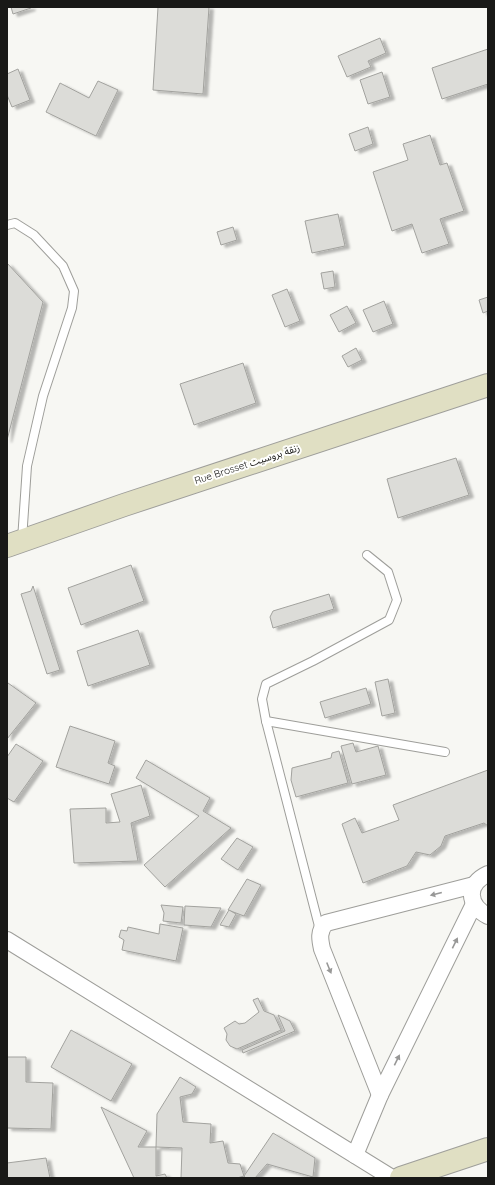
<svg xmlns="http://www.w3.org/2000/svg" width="495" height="1185" viewBox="0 0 495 1185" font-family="Quicksand,'Noto Sans Arabic',sans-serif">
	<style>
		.building { fill: #dcdcd8; stroke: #a2a29e; filter: url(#shadow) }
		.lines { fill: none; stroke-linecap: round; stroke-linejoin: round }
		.lane-casing { stroke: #9e9e9a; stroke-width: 10 }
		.street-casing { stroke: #9e9e9a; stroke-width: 18 }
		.secondary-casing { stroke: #9e9e9a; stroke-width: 24 }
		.lane { stroke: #fff; stroke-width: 8 }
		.street { stroke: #fff; stroke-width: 16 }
		.secondary { stroke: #e0dfc3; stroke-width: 22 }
		.oneway { fill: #989897 }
		.labels { text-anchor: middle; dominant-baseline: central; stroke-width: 4; stroke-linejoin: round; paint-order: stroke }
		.street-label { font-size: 10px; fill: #191917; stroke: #fffffe }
	</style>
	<defs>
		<filter id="shadow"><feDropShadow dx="4.5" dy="2.5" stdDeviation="1" flood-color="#0004"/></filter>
	</defs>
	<rect width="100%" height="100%" fill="#f7f7f3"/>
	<g class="building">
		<polygon points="11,7 31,7 31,8 13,14"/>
		<polygon points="158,7 209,7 203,94 153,90"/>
		<polygon points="380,38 386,53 368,61 371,67 347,77 338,56"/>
		<polygon points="488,49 488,84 442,99 432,68"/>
		<polygon points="18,69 30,100 12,107 7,95 7,74"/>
		<polygon points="382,72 390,97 368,104 360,80"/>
		<polygon points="98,81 118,90 96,136 46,112 60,83 89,98"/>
		<polygon points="368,127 373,144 355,151 349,134"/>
		<polygon points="430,135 440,165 447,163 464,211 440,219 449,244 422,253 412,224 392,231 373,172 408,160 403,144"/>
		<polygon points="338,214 345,246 312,253 305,221"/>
		<polygon points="233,227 237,240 221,245 217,232"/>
		<polygon points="7,263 43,302 7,440"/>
		<polygon points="333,271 335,287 324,289 321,273"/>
		<polygon points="287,289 300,321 285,327 272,295"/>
		<polygon points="488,297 488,311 483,313 479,300"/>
		<polygon points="384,301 393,324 373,332 363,310"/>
		<polygon points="347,306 356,323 339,332 330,315"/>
		<polygon points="356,348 362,360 348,367 342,356"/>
		<polygon points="243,363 256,403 194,425 180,384"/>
		<polygon points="456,458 469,495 398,518 387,479"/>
		<polygon points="131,565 144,601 81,625 68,588"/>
		<polygon points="33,586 60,670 47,674 21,594 31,591"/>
		<polygon points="329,594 334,609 273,628 270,617 273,611"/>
		<polygon points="138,630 150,665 88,686 77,651"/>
		<polygon points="388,679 395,713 382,716 375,682"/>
		<polygon points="8,683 36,703 7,739 7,684"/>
		<polygon points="366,688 371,704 325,718 320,702"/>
		<polygon points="70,726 115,741 108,763 115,766 109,784 56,767"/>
		<polygon points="353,743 356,752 378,746 386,775 352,784 341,746"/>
		<polygon points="16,744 43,761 14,802 7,798 7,757"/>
		<polygon points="339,751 348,783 296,797 291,780 292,768 331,758 332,753"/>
		<polygon points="146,760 210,798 203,811 231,828 165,887 144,865 199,816 136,778"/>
		<polygon points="488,770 488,826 484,823 445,836 441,846 430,855 416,852 407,866 363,883 342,824 355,818 362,833 399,820 393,805"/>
		<polygon points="141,785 150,816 131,823 138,861 74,863 70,809 106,808 106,823 120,822 111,794"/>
		<polygon points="237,838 253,847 238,870 221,859"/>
		<polygon points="247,879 261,885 244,916 228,910"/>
		<polygon points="161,905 183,907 181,923 163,921 164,913"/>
		<polygon points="185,906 221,908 211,927 184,925"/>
		<polygon points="229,910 236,914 229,927 220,925"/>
		<polygon points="160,924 183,928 176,961 122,950 124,940 119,937 121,930 127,931 128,927 159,934"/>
		<polygon points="258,998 264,1011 274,1015 281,1030 237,1049 230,1046 226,1040 227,1034 224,1028 235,1021 239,1024 245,1023 259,1012 253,1000"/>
		<polygon points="278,1015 290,1021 295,1031 243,1053 242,1050 285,1031"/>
		<polygon points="71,1030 132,1064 111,1101 51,1067"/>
		<polygon points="7,1057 26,1057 26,1082 53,1083 51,1129 7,1128"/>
		<polygon points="180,1077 196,1087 192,1094 180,1097 183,1122 211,1124 210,1143 223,1141 228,1163 240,1164 244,1176 237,1178 181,1178 182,1148 156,1147 157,1114"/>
		<polygon points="101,1107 147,1131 138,1147 156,1147 156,1176 165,1174 167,1178 134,1178"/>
		<polygon points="273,1133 315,1158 313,1177 267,1164 255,1178 246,1178 244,1176"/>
		<polygon points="46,1158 50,1178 7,1178 7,1163"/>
	</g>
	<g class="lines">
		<g class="lane-casing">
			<g id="lane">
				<polyline points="7,225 15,223 34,235 63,266 74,291 72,308 43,396 27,466 22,540"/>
				<polyline points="266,721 445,752"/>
				<polyline points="320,930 266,721 262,699 266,684 313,661 389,620 397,600 388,572 367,555"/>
			</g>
		</g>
		<g class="street-casing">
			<g id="street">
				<path d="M 488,874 C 466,884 467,905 488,916"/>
				<polyline points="7,940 392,1178"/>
				<path d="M 380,1095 L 322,949 C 320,940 318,931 326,923 L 474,885"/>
				<polyline points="355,1155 380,1095 474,904"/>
			</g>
		</g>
		<g class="secondary-casing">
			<g id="secondary">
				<polyline points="7,546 124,505 488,385"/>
				<polyline points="401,1178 488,1149"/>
			</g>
		</g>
		<use href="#lane" class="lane"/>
		<use href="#street" class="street"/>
		<use href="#secondary" class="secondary"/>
	</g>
	<defs><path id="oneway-solid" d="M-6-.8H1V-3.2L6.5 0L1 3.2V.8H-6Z"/></defs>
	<g class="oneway">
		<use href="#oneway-solid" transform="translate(436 894) rotate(166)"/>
		<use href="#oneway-solid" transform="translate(455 943) rotate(-64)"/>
		<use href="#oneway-solid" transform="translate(329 968) rotate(68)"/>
		<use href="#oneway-solid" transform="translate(397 1060) rotate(-64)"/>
	</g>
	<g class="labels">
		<g class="street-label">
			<text transform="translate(247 464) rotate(-18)">Rue Brosset زنقة بروسيت</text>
		</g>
	</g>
	<rect width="495" height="1185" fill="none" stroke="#191917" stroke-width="16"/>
</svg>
